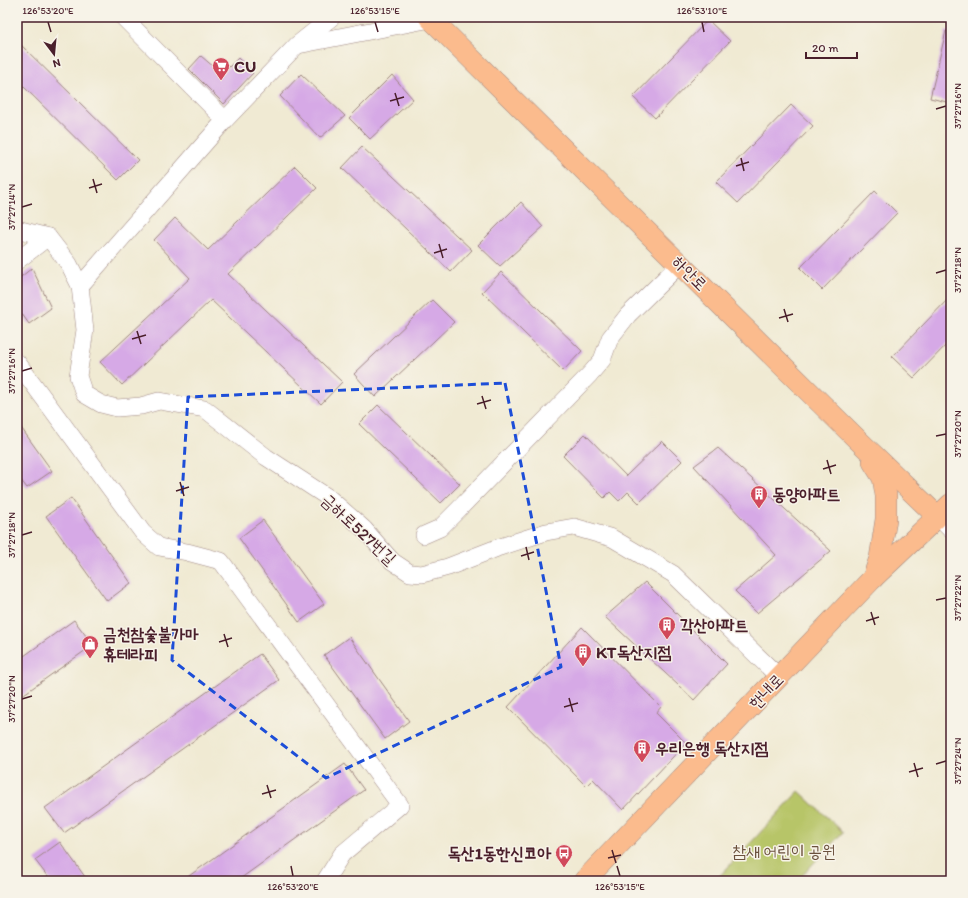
<svg xmlns="http://www.w3.org/2000/svg" width="968" height="898" viewBox="0 0 968 898" font-family="Itim,'Poor Story',sans-serif">
	<style>
		.green { fill: #b7c567; stroke: #807249 }
		.building { fill: #d6a9e6 }
		.lines { fill: none; stroke-linecap: round; stroke-linejoin: round }
		.minor-casing { stroke: #9d847f; stroke-width: 18 }
		.major-casing { stroke: #9d847f; stroke-width: 22 }
		.minor { stroke: #fff; stroke-width: 17 }
		.major { stroke: #fbbb8d; stroke-width: 21 }
		.marked { fill: none; stroke: #1d4ed8; stroke-width: 3; stroke-dasharray: 8 5; stroke-linejoin: round }
		.ticks { fill: none; stroke: #4a1f2b; stroke-width: 1.5 }
		.labels { text-anchor: middle; dominant-baseline: central; stroke-width: 3; stroke-linejoin: round; paint-order: stroke }
		.poi-label { font-size: 17px; font-weight: bold; fill: #4a1f2b; stroke: #f7f3e8; text-anchor: start }
		.street-label { font-size: 17px; fill: #4a1f2b; stroke: #f7f3e8 }
		.park-label { font-size: 17px; fill: #6b513d; stroke: #f7f3e8 }
		.neatline { fill: none; stroke: #4a1f2b; stroke-width: 1.5 }
		.ticks-label { font-size: 10px; text-anchor: middle; fill: #4a1f2b }
	</style>
	<rect width="100%" height="100%" fill="#f7f3e8"/>
	<filter id="ink" filterUnits="userSpaceOnUse"><feTurbulence type="fractalNoise" baseFrequency=".025" numOctaves="2"/><feDisplacementMap in="SourceGraphic" scale="8" xChannelSelector="R" yChannelSelector="G"/><feConvolveMatrix kernelMatrix="1 2 1 2 8 2 1 2 1" color-interpolation-filters="sRGB"/></filter>
	<filter id="wash" filterUnits="userSpaceOnUse"><feTurbulence type="fractalNoise" baseFrequency=".012" numOctaves="4" result="noise"/><feDisplacementMap in="SourceGraphic" scale="16" xChannelSelector="R" yChannelSelector="G"/><feGaussianBlur stdDeviation="0.9" result="paint"/><feColorMatrix in="noise" values="0 0 0 0 0 0 0 0 0 0 0 0 0 0 0 0 0 1.4 0 .05"/><feComposite in="paint" operator="in"/></filter>
	<g filter="url(#wash)">
		<rect width="100%" height="100%" fill="#f0ead3"/>
		<polygon class="green" points="799,791 843,832 797,881 715,881"/>
		<g id="blocks">
			<g class="building">
				<polygon points="708,20 730,41 655,118 633,97"/>
				<polygon points="946,31 951,32 951,103 930,98"/>
				<polygon points="17,41 138,160 118,180 17,80"/>
				<polygon points="201,56 222,74 238,58 253,73 224,104 189,69"/>
				<polygon points="301,74 345,116 320,138 280,96"/>
				<polygon points="392,75 413,99 370,139 349,118"/>
				<polygon points="791,105 813,126 738,203 716,182"/>
				<polygon points="362,147 472,250 451,272 342,168"/>
				<polygon points="295,166 317,188 228,274 342,382 321,404 211,300 122,385 100,362 190,278 154,240 175,218 208,250"/>
				<polygon points="875,191 897,213 822,290 800,268"/>
				<polygon points="521,202 543,227 500,266 478,245"/>
				<polygon points="32,268 51,308 29,324 17,307 17,280"/>
				<polygon points="501,272 582,351 563,371 482,292"/>
				<polygon points="951,296 951,340 914,378 892,357"/>
				<polygon points="432,300 454,322 375,397 354,374"/>
				<polygon points="378,405 460,484 441,503 359,424"/>
				<polygon points="17,422 52,471 27,488 17,475"/>
				<polygon points="585,434 626,476 662,441 682,461 639,503 628,492 619,501 610,492 604,498 563,456"/>
				<polygon points="718,448 831,551 757,613 735,591 776,555 694,466"/>
				<polygon points="71,498 131,583 107,601 46,516"/>
				<polygon points="263,520 324,604 299,622 239,538"/>
				<polygon points="645,582 727,664 694,700 605,617"/>
				<polygon points="74,620 93,645 17,699 17,661"/>
				<polygon points="582,627 661,707 656,713 686,743 623,810 593,779 586,786 508,707"/>
				<polygon points="349,637 409,721 385,739 324,655"/>
				<polygon points="260,654 279,680 64,833 45,808"/>
				<polygon points="345,764 364,790 237,881 182,881"/>
				<polygon points="60,842 88,881 51,881 35,860"/>
			</g>
		</g>
	</g>
	<g filter="url(#ink)">
		<use href="#blocks" fill-opacity="0" stroke="#9d847f" stroke-width="1"/>
		<g class="lines">
			<g class="minor-casing">
				<g id="minor">
					<polyline points="123,17 225,120"/>
					<polyline points="298,45 431,19 433,17"/>
					<polyline points="17,229 48,237 69,264 80,286 85,330 78,376 84,394 101,404 117,408 141,406 159,401 205,409 266,457 329,498 364,529 392,561 410,573 422,574 448,567 497,548 546,532 574,527 612,538 673,574 779,677"/>
					<polyline points="17,261 48,237"/>
					<polyline points="80,286 225,120 297,45 332,17"/>
					<polyline points="17,362 143,533 159,547 187,552 221,561 400,805 342,854 325,881"/>
					<polyline points="937,516 951,530"/>
					<polyline points="424,535 440,528 458,510 590,374 602,360 610,338 628,315 680,264"/>
				</g>
			</g>
			<g class="major-casing">
				<g id="major">
					<polyline points="429,17 859,441 937,516"/>
					<polyline points="873,462 883,478 886,496 886,519 880,558 873,578"/>
					<polyline points="584,881 873,578 951,504"/>
				</g>
			</g>
			<use href="#minor" class="minor"/>
			<use href="#major" class="major"/>
		</g>
	</g>
	<path class="marked" d="M 505,383 L 561,667 L 326,778 L 172,660 L 188,397 Z"/>
	<path class="ticks" d="M 48,22 L 51,32M 375,22 L 378,32M 702,22 L 704,32M 395,93 L 399,106M 390,101 L 404,97M 936,109 L 946,106M 741,158 L 744,171M 736,166 L 749,162M 93,179 L 97,193M 89,188 L 102,184M 22,207 L 32,204M 439,244 L 443,258M 434,253 L 447,249M 936,273 L 946,270M 784,309 L 788,322M 779,318 L 793,314M 137,331 L 141,344M 132,339 L 146,335M 22,371 L 32,368M 482,396 L 486,409M 477,404 L 491,400M 936,436 L 946,434M 827,460 L 831,474M 823,469 L 836,465M 180,482 L 184,496M 176,491 L 189,487M 22,535 L 32,532M 526,547 L 529,560M 521,556 L 534,552M 936,600 L 946,598M 871,612 L 875,625M 866,621 L 879,617M 224,634 L 228,647M 219,642 L 232,638M 569,698 L 573,712M 22,699 L 32,696M 564,707 L 578,703M 914,763 L 918,777M 936,764 L 946,761M 909,772 L 923,768M 267,785 L 271,798M 262,794 L 276,790M 612,850 L 616,863M 608,858 L 621,855M 291,866 L 293,876M 617,866 L 620,876"/>
	<defs>
		<g id="supermarket-pin" transform="scale(0.9)"><path d="M0 17L-7.5 6A9.5 9.5 0 1 1 7.5 6Z" fill="#d1495b" stroke="#f7f3e8"/><path d="M-6-5.5h2.5l.6 2H6L4.5 2H-2.5L-4.4-4H-6ZM-1.5 3.2a1.3 1.3 0 1 0 .1 0ZM3 3.2a1.3 1.3 0 1 0 .1 0Z" fill="#fff"/></g>
		<g id="building-pin" transform="scale(0.9)"><path d="M0 17L-7.5 6A9.5 9.5 0 1 1 7.5 6Z" fill="#d1495b" stroke="#f7f3e8"/><path d="M-4-6H4V6H1V3H-1V6H-4ZM-2.5-4.3h1.7v1.8h-1.7ZM.8-4.3h1.7v1.8H.8ZM-2.5-1h1.7V.8h-1.7ZM.8-1h1.7V.8H.8Z" fill="#fff"/></g>
		<g id="shop-pin" transform="scale(0.9)"><path d="M0 17L-7.5 6A9.5 9.5 0 1 1 7.5 6Z" fill="#d1495b" stroke="#f7f3e8"/><path d="M-5-2.5h2.3a2.7 3.5 0 0 1 5.4 0H5L5.5 6h-11ZM-1.5-2.5h3a1.5 2.3 0 0 0-3 0Z" fill="#fff"/></g>
		<g id="bus-pin" transform="scale(0.9)"><path d="M0 17L-7.5 6A9.5 9.5 0 1 1 7.5 6Z" fill="#d1495b" stroke="#f7f3e8"/><path d="M-5-6H5V4H4V6H2V4H-2V6H-4V4H-5ZM-3.5-4V0h7V-4ZM-3.5 1.2v1.5H-2V1.2ZM2 1.2v1.5H3.5V1.2Z" fill="#fff"/></g>
	</defs>
	<g fill-rule="evenodd">
		<use href="#supermarket-pin" x="221" y="66"/>
		<use href="#building-pin" x="759" y="494"/>
		<use href="#building-pin" x="667" y="625"/>
		<use href="#shop-pin" x="90" y="644"/>
		<use href="#building-pin" x="583" y="652"/>
		<use href="#building-pin" x="642" y="748"/>
		<use href="#bus-pin" x="564" y="853"/>
	</g>
	<g class="labels">
		<g class="poi-label">
			<text x="234" y="66">CU</text>
			<text x="772" y="494">동양아파트</text>
			<text x="680" y="625">각산아파트</text>
			<text x="103" y="634">금천참숯불가마<tspan x="103" dy="20">휴테라피</tspan></text>
			<text x="596" y="652">KT독산지점</text>
			<text x="655" y="748">우리은행 독산지점</text>
			<text x="551" y="853" text-anchor="end">독산1동한신코아</text>
		</g>
		<g class="street-label">
			<text transform="translate(690 273) rotate(45)">하안로</text>
			<text transform="translate(359 529) rotate(43)">금하로527번길</text>
			<text transform="translate(766 691) rotate(-46)">한내로</text>
		</g>
		<g class="park-label">
			<text x="784" y="851">참새 어린이 공원</text>
		</g>
	</g>
	<rect width="968" height="898" fill="none" stroke="#f7f3e8" stroke-width="44"/>
	<g transform="translate(54 54) rotate(164)" stroke="#f7f3e8" stroke-width="3" paint-order="stroke">
	<path d="M0-3L7 15L0 10L-7 15Z" fill="#4a1f2b"/>
	<text y="-6" font-size="11" font-weight="bold" text-anchor="middle" fill="#4a1f2b">N</text>
	</g>
	<path d="M806 52v6h51v-6" fill="none" stroke="#4a1f2b" stroke-width="2"/>
	<text x="812" y="52" font-size="12" fill="#4a1f2b" stroke="#f7f3e8" stroke-width="3" paint-order="stroke">20 m</text>
	<rect x="22" y="22" width="924" height="854" class="neatline"/>
	<g class="ticks-label">
		<text x="48" y="14">126°53'20"E</text>
		<text x="375" y="14">126°53'15"E</text>
		<text x="702" y="14">126°53'10"E</text>
		<text transform="translate(957 106) rotate(-90)" y="4">37°27'16"N</text>
		<text transform="translate(11 207) rotate(-90)" y="4">37°27'14"N</text>
		<text transform="translate(957 270) rotate(-90)" y="4">37°27'18"N</text>
		<text transform="translate(11 371) rotate(-90)" y="4">37°27'16"N</text>
		<text transform="translate(957 434) rotate(-90)" y="4">37°27'20"N</text>
		<text transform="translate(11 535) rotate(-90)" y="4">37°27'18"N</text>
		<text transform="translate(957 598) rotate(-90)" y="4">37°27'22"N</text>
		<text transform="translate(11 699) rotate(-90)" y="4">37°27'20"N</text>
		<text transform="translate(957 761) rotate(-90)" y="4">37°27'24"N</text>
		<text x="293" y="890">126°53'20"E</text>
		<text x="620" y="890">126°53'15"E</text>
	</g>
</svg>
